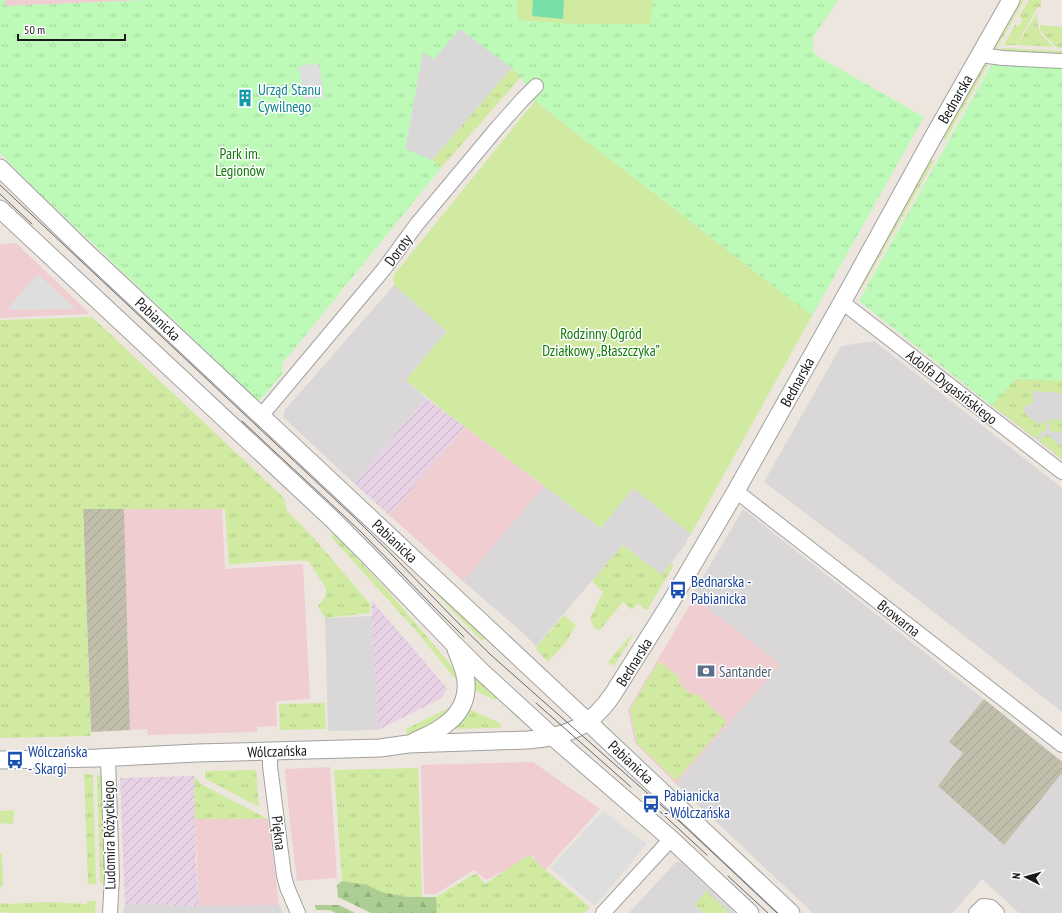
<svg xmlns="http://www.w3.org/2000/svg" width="1062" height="913" viewBox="0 0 1062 913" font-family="'PT Sans Narrow',sans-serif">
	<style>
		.residential { fill: #d9d7d7 }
		.commercial { fill: #efcdd1 }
		.industrial { fill: url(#industrial-furrows) }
		.construction { fill: url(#construction-furrows) }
		.grass { fill: url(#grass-tufts) }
		.forest { fill: url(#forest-firs) }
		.park { fill: url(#park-tufts) }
		.garden { fill: #d0eaa2 }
		.pitch { fill: #79dfa9 }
		.parking { fill: #dedede }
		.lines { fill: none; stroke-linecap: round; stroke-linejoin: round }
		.minor-casing { stroke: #a1a1a1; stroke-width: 16 }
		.tertiary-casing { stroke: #a1a1a1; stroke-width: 19 }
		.minor { stroke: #fff; stroke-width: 14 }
		.tertiary { stroke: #fff; stroke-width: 17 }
		.tram { stroke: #686868; stroke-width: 1 }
		.labels { text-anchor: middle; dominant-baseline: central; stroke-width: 3; stroke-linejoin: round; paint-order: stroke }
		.culture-label { font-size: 15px; fill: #0d838f; stroke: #fff; text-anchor: start }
		.street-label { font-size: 15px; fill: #1a1a1a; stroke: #fff }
		.park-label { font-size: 15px; fill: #0f7908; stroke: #fff }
		.transit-label { font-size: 15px; fill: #164399; stroke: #fff; text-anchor: start }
		.service-label { font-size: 15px; fill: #4e5e75; stroke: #fff; text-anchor: start }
	</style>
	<defs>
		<pattern id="industrial-furrows" width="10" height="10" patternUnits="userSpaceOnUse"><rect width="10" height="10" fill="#e6d1e5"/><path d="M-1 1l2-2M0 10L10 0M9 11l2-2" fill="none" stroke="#c5b3c4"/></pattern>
		<pattern id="construction-furrows" width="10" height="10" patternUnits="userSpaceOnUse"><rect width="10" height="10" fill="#c1beab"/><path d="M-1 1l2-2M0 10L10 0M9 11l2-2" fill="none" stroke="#a5a393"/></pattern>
		<pattern id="grass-tufts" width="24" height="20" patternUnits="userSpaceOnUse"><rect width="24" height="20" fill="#d0eaa2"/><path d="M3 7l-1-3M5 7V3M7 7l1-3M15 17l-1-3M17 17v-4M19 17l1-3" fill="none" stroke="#b2c88b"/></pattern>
		<pattern id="forest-firs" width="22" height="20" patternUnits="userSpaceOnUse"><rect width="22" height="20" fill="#adce92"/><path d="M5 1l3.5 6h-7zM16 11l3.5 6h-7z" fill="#94b07d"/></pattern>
		<pattern id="park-tufts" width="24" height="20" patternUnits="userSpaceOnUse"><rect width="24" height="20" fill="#bdfab8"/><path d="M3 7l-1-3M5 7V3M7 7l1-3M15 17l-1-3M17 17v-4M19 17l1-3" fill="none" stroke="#a2d69e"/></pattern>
	</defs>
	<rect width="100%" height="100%" fill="#ede6df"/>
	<g class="residential">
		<polygon points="460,29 512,68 432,160 405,150 423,52"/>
		<polygon points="394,285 447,331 406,380 426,398 354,483 284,418 284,411"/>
		<polygon points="874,341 1062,488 1062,712 866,559 764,482 841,346"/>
		<polygon points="1016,379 1062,381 1062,459 992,406"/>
		<polygon points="544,486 584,516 601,528 633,488 691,534 686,541 687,542 662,575 623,545 536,646 524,634 463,581"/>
		<polygon points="743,509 1062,761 1062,913 1019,913 982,879 953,913 813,913 676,784 780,665 761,649 692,596"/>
		<polygon points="372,616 378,730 328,731 325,618"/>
		<polygon points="676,862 681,862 735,913 629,913"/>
		<polygon points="125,904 199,906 279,905 283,913 123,913"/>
	</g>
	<g class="commercial">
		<polygon points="5,0 148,0 6,6"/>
		<polygon points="16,243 89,313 86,314 0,318 0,244"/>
		<polygon points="465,427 544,486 463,581 389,515"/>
		<polygon points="124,509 222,509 225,569 303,564 310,699 276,701 277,726 257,727 257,732 148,735 147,729 130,730"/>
		<polygon points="694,598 761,649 780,665 676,784 635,743 628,710"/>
		<polygon points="533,762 600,809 545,870 533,859 538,854 486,880 474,870 436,894 424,894 421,765"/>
		<polygon points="330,767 337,878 297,881 290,823 285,769"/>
		<polygon points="195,819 268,819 279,905 199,906"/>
	</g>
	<g class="industrial">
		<polygon points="426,398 465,427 389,515 354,483"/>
		<polygon points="372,601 447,688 442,698 378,730 372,616"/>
		<polygon points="194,776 196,863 199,906 125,904 120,778"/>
	</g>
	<g class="construction">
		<polygon points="83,509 124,509 130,730 91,732"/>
		<polygon points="984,699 1062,762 1062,773 1004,845 938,786 963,753 949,742"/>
	</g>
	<g class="grass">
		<polygon points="1020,0 1024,0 996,50 995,45"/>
		<polygon points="1029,0 1041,0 1041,7 1038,7 1016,45 1004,45 1015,25 1019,26 1023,19 1019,17"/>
		<path d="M 1037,13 C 1037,32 1041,35 1054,47 L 1017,45 Z"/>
		<polygon points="1040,25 1062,27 1062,48 1056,47 1040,30"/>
		<polygon points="1002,48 1062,51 1062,54 1000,51"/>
		<polygon points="988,64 946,139 943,138 981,69 984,66"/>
		<polygon points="512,68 521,77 441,168 432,160"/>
		<polygon points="931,159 934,161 862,288 860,287"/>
		<path d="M 92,317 L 284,498 L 287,511 L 313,537 L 371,605 L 370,613 L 325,618 L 318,606 L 326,596 L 326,588 L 308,561 C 281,560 255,562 229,565 L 225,509 L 83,509 L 91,736 L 0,738 L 0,320 Z"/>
		<polygon points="975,354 1062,369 1062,393 1033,391 1033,404 1029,404 1024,408 1025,414 1040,425 1046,419 1047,420 1046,431 1042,432 1035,438 978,395"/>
		<polygon points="1050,419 1062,420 1062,432 1050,431"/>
		<polygon points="1045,435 1048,435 1062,447 1062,459 1039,441"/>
		<polygon points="334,534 388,591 451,665 456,672 460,685 418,633 331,537"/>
		<polygon points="623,545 662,575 671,563 674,565 647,610 645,610 638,603 632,610 623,602 600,630 594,628 590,619 603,592 592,581"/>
		<polygon points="393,550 486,637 482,641"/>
		<polygon points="564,615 576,625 566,642 548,662 535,648"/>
		<polygon points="631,635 632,637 614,666 608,662"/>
		<polygon points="659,661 680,678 678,682 692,695 696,693 727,722 676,781 637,743 630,709"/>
		<polygon points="468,669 498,697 495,700 472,689"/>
		<polygon points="325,703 326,729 280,730 279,704"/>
		<polygon points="457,704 449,713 422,731 407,735 406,729"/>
		<polygon points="467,708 500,723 501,728 447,729"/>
		<polygon points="418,768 422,897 407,897 382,892 367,885 342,881 334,770"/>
		<polygon points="256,770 259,807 206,779 205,771"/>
		<polygon points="84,774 93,775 96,884 88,884"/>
		<polygon points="97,775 104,776 106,883 100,883"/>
		<polygon points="194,776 201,784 268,819 195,819"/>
		<polygon points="14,810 13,824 0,823 0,811"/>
		<polygon points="0,853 2,854 3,884 0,889"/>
		<polygon points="529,855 543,868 590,907 584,913 437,913 436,897 476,873 485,884"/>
		<polygon points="706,891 730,913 703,913 695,905"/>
		<polygon points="87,901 96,901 95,913 13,913 0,912 0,903 10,904 47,902 87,904"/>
	</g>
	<g class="forest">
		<polygon points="342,881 367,885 382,892 407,897 436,897 437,913 371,913 338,897 337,885"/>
		<polygon points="315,905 339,905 355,913 336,913 329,910 316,910"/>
	</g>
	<g class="park">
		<polygon points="0,0 5,0 6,6 148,0 838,0 813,37 813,51 817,56 924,117 812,316 535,101 521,77 512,68 460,29 434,59 423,52 405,149 432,160 441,168 282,364 283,373 259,401 35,189 0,153"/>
		<polygon points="993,64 1062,67 1062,381 1016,379 992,406 859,301 989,69"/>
	</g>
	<g class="garden">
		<polygon points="517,0 653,0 650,24 574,24 518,20"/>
		<path d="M 535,101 L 812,316 L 691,534 L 633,488 L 601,528 C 572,508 544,485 515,464 C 478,436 441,410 406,380 L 447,331 L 394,285 L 393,276 Z"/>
	</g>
	<polygon class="pitch" points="533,0 564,0 563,19 532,16"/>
	<g class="parking">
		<polygon points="319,63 324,97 304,100 299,66"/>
		<polygon points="38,274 76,309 8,310 23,290"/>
		<polygon points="603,811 647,844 595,906 550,868"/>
	</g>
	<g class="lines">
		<g class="minor-casing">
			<g id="minor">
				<polyline points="980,55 1003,58 1062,61"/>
				<polyline points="842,302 1062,472"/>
				<polyline points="261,416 384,269 417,224 498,127 522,100 536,86"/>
				<polyline points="736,491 1062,745"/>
				<polyline points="270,751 270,766 284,876 287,887 298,913"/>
				<polyline points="108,758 112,877 110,913"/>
				<polyline points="603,913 671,839"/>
				<polyline points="976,913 983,906 991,907 997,913"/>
			</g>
		</g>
		<g class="tertiary-casing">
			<g id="tertiary">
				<polyline points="0,168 84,250 588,722 791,913"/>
				<polyline points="0,209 332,519 366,553 454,644 482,672 553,737 671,839 750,913"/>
				<path d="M 415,741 C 442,730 469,714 466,681 C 465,670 460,659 456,649"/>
				<path d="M 0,760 L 97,758 L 197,753 L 380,748 L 408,744 L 528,740 C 566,737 591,727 613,694 L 669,605 L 736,491 L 850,288 L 932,139 L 1011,0"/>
			</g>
		</g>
		<use href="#minor" class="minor"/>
		<use href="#tertiary" class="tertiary"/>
		<g class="tram">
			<path d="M 0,185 L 355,518 C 402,563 445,612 492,656 L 680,822 L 777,913"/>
			<polyline points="0,194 32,224"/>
			<path d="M 242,421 C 281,458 321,494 360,531 C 395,566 429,603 464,637"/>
			<polyline points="536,703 631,787"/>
			<polyline points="654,806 707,855"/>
			<polyline points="728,876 768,913"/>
		</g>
	</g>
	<defs>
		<g id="building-bare" transform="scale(1.38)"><path d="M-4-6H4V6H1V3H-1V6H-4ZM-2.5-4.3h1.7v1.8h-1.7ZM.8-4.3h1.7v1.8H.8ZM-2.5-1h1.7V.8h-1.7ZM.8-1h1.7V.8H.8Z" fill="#0f9aa8" stroke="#fff" stroke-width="2.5" paint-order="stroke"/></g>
		<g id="bus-bare" transform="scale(1.38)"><path d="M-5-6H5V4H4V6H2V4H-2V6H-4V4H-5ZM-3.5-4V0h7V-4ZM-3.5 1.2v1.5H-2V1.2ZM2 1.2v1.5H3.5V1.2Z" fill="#1a4fb4" stroke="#fff" stroke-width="2.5" paint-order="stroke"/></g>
		<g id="bank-bare" transform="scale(1.38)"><path d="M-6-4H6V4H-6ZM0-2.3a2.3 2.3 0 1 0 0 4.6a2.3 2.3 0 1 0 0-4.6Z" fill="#5c6f8a" stroke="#fff" stroke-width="2.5" paint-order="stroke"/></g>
	</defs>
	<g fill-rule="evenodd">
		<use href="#building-bare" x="245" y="98"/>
		<use href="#bus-bare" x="678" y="590"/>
		<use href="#bank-bare" x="706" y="671"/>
		<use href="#bus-bare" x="15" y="760"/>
		<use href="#bus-bare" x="651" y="804"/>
	</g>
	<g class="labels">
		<g class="culture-label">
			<text x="258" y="89">Urząd Stanu<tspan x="258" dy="17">Cywilnego</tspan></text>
		</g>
		<g class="street-label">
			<text transform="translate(955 99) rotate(-60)">Bednarska</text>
			<text transform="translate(398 250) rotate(-54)">Doroty</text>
			<text transform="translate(158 319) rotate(43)">Pabianicka</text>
			<text transform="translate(797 382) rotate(-61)">Bednarska</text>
			<text transform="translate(952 387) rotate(38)">Adolfa Dygasińskiego</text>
			<text transform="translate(395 541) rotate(43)">Pabianicka</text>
			<text transform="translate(899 618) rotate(38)">Browarna</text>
			<text transform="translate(634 662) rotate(-58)">Bednarska</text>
			<text transform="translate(277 751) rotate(-2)">Wólczańska</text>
			<text transform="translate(631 762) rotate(43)">Pabianicka</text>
			<text transform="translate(279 833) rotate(83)">Piękna</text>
			<text transform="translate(109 835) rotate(-91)">Ludomira Różyckiego</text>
		</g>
		<g class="park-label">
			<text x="240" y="153">Park im.<tspan x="240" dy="17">Legionów</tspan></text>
			<text x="601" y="333">Rodzinny Ogród<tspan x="601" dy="17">Działkowy „Błaszczyka”</tspan></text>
		</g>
		<g class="transit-label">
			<text x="691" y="581">Bednarska -<tspan x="691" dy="17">Pabianicka</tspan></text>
			<text x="28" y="751">Wólczańska<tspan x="28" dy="17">- Skargi</tspan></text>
			<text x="664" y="795">Pabianicka<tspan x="664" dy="17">- Wólczańska</tspan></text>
		</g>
		<g class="service-label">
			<text x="719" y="671">Santander</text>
		</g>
	</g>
	<g transform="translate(1026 877) rotate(276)" stroke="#ffffff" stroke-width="3" paint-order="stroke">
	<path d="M0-3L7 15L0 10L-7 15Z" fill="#1a1a1a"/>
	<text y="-6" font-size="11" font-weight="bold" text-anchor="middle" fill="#1a1a1a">N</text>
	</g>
	<path d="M18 34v6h107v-6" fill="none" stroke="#1a1a1a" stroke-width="2"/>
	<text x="24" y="34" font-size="12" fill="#1a1a1a" stroke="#ffffff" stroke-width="3" paint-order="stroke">50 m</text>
</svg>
